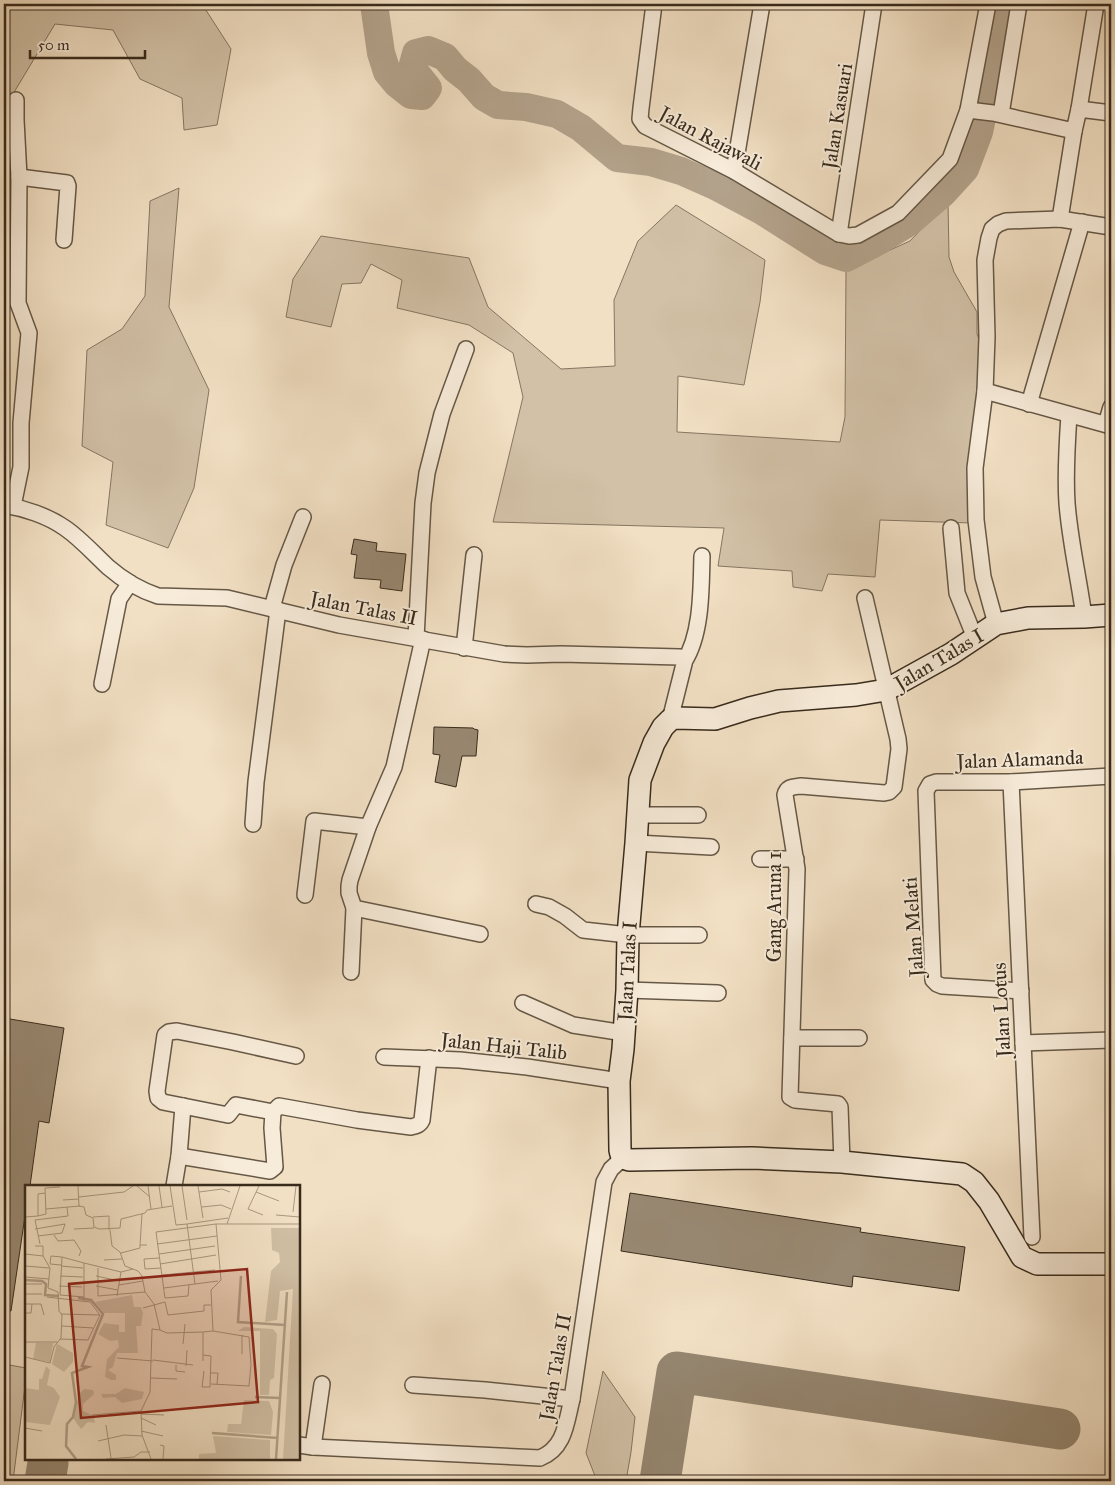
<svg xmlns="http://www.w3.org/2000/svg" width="1115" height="1485" viewBox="0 0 1115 1485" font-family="'IM FELL Great Primer',serif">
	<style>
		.green { fill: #d2c1a7; stroke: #857662 }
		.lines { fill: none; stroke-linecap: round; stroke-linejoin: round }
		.river { stroke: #b3a28b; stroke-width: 28 }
		.taxiway { stroke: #958670; stroke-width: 41 }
		.building { fill: #998973; stroke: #382b1c }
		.street-casing { stroke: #665846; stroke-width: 18 }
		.secondary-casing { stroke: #382b1c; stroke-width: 24 }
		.street { stroke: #f7ebd9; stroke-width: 15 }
		.secondary { stroke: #f7ebd9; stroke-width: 21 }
		.labels { text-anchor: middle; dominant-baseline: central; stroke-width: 4; stroke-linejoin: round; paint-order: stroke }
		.street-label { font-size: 20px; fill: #382b1c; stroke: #f7ebd9 }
		.inset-river { fill: none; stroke: #b3a28b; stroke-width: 2.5 }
		.inset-road { fill: none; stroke: #a89881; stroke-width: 1 }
		.view { fill: #8f2418; fill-opacity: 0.15; stroke: #8f2418; stroke-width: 2.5 }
		.inset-edge { fill: none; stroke: #382b1c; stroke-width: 2.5 }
	</style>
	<rect width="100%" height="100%" fill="#f2e0c4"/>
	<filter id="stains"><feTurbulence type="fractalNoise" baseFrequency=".004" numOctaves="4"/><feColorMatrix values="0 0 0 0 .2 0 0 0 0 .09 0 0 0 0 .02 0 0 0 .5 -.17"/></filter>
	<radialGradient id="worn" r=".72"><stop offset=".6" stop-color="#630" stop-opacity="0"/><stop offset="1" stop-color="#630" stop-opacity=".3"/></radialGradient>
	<g class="green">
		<polygon points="4,4 202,4 231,49 217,125 184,130 182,98 140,79 113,30 55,24 4,109"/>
		<polygon points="179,188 169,307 209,390 194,488 168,548 106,525 113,462 82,446 87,350 122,329 145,296 150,201"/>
		<polygon points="948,201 949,257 954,272 977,312 977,334 981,345 982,517 971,523 880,520 875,577 828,574 822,591 793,587 792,571 718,566 724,528 493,522 523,397 513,353 469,325 397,308 402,280 371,264 361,283 342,284 331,327 286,317 293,279 321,236 469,258 488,307 561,369 615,366 614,300 638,241 676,205 765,260 760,302 744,385 678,376 677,432 840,442 845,417 846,270 910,241"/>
		<polygon points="4,1364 26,1368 26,1378 13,1481 4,1481"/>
		<polygon points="603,1371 635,1417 631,1452 626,1481 597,1481 586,1453"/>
	</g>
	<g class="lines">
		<polyline class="river" points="374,4 381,53 387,72 397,84 411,95 422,96 428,88 412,68 416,53 428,50 445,57 455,69 469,80 484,97 498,105 526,107 557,114 581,128 617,158 651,162 681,171 715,186 762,211 825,251 846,258 875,243 908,223 943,193 965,169 979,132 991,76 1004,4"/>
		<g class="taxiway">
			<polyline points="45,1481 48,1463"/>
			<polyline points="660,1481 677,1372 1060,1429"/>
		</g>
	</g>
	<g class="building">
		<polygon points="354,539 377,543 376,551 406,554 402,591 380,588 381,580 354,578 357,555 351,554"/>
		<polygon points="434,727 473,728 474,729 478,730 476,756 462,756 456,787 435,782 440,755 433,754"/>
		<polygon points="4,1018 64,1028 49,1123 39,1121 30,1186 26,1186 26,1209 11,1311 4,1311"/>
		<polygon points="630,1193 861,1228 860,1232 965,1247 959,1291 853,1276 852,1287 621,1251"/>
	</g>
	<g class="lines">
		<g class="street-casing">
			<g id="street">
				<polyline points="654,4 641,108 640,119 645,126 734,171 839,234 849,236 858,235 898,213 950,159 968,110 988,4"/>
				<polyline points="1079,109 1096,4"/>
				<polyline points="968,110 993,113 1074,131"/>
				<polyline points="1001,114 1019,4"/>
				<polyline points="734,171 762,4"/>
				<polyline points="19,177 67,183 68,186 64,240"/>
				<polyline points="1060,219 1074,131 1079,109 1111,113"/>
				<polyline points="839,234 874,4"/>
				<polyline points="985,391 1111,426"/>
				<polyline points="1029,404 1082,222"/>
				<path d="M 1069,415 C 1067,444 1065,474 1067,503 C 1070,542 1079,579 1084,617"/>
				<polyline points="1106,424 1111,407"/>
				<path d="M 4,505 C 24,508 48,516 65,528 C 81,539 94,554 108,567 C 123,580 140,590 158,596 L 227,598 L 339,625 L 504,654 L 527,655 L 561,654 L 680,657 L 682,658 L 684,664 L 670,720"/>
				<polyline points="13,506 21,467 21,423 29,333 18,303 19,177 16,120 16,100"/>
				<polyline points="951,528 957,593 975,638"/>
				<polyline points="272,608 284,565 303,517"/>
				<polyline points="996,624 983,577 976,520 975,468 985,391 987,337 985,260 989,238 992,229 998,224 1006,221 1060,219 1111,227"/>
				<polyline points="416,638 423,503 427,473 442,414 466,349"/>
				<polyline points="464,648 474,555"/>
				<path d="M 684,662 C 702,634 701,589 702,556"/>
				<polyline points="102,684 119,599 130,583"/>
				<polyline points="1011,782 1032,1237"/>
				<polyline points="637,815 698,815"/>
				<polyline points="253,824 256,782 278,610"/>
				<polyline points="636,843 711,847"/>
				<polyline points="760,859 796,859"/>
				<polyline points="305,895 314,821 368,827"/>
				<polyline points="536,904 549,907 565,916 583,930 628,935 699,935"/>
				<polyline points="354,908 480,934"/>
				<polyline points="351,972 354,908 349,893 349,886 350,880 368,827 394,767 423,639"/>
				<polyline points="627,990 718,993"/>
				<polyline points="1021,991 942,986 937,984 933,980 926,791 930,784 936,782 1011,782 1111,776"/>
				<polyline points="523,1003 573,1025 624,1033"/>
				<polyline points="792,1038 859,1038"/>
				<polyline points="1023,1043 1111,1040"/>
				<polyline points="384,1057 460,1060 527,1067 619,1081"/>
				<polyline points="273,1112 236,1105 228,1115 163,1102 158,1098 157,1091 165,1035 169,1032 177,1031 233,1042 296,1056"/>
				<path d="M 179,1156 L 270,1171 L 275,1167 L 272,1128 L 273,1112 L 279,1106 L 357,1120 L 411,1127 C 416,1126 420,1125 422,1120 L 429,1058"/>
				<path d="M 842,1162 L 840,1107 L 838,1104 L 795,1100 L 790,1097 L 797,869 L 785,795 C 787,786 794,787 801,786 L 884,793 L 889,792 L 894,787 L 899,749 L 898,739 L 865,598"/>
				<polyline points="174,1186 179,1156 183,1106"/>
				<polyline points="413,1385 485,1390 572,1399"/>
				<path d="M 299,1445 L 313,1447 L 540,1458 C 565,1448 566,1423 572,1399 L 604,1182 L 611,1169 L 623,1158"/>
				<polyline points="313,1447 322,1384"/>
			</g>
		</g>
		<g class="secondary-casing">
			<path id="secondary" d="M 1111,615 L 1084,617 L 1028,618 L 996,624 L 951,654 L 886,690 L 856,695 L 779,701 L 750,708 L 715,719 L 675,718 L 670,720 L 663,727 L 654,743 L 640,780 L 636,843 L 628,935 L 627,990 L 623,1049 L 619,1081 L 620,1150 C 621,1156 622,1158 629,1160 L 752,1158 L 842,1162 L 962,1174 L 974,1182 L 989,1201 L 1022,1257 L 1037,1264 L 1111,1264"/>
		</g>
		<use href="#street" class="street"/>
		<use href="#secondary" class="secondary"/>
	</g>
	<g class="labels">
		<g class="street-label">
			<text transform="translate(837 116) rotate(-81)">Jalan Kasuari</text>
			<text transform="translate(711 138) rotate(28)">Jalan Rajawali</text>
			<text transform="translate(364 608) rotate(11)">Jalan Talas II</text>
			<text transform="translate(939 659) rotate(-31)">Jalan Talas I</text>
			<text transform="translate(1020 759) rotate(-2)">Jalan Alamanda</text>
			<text transform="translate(774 907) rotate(-90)">Gang Aruna 1</text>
			<text transform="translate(913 927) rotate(-94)">Jalan Melati</text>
			<text transform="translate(627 971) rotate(-87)">Jalan Talas I</text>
			<text transform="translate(1001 1010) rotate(-93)">Jalan Lotus</text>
			<text transform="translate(504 1046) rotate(6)">Jalan Haji Talib</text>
			<text transform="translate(555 1367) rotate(-80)">Jalan Talas II</text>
		</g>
	</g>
	<g transform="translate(25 1185)">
		<rect width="275" height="275" fill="#f2e0c4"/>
		<path d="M 246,43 L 275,43 L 275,274 L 258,274 L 268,104 L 255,106 L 252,135 L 240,137 L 246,86 L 255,77 L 254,68 L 247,65 ZM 107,110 L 109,122 L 116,122 L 118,128 L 116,141 L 111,141 L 113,168 L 92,168 L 88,182 L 83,185 L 91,190 L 91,195 L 86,195 L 80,192 L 82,174 L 94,162 L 93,155 L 85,156 L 73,149 L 79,138 L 94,140 L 94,147 L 100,147 L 100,128 L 79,128 L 70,117 ZM 219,142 L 248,144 L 252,149 L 249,193 L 245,195 L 244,210 L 235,210 L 235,146 L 213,146 ZM 11,158 L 28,158 L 25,177 L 8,174 ZM 32,159 L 48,168 L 48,177 L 39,187 L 27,179 ZM 21,181 L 25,185 L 22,200 L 29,203 L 35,212 L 25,240 L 0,237 L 0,203 L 14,205 L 14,194 L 17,194 ZM 100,203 L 119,207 L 117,214 L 97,218 L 90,212 L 78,213 L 76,209 L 91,209 ZM 59,204 L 68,205 L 69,209 L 58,219 L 58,226 L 69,231 L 70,238 L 63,237 L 56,244 L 48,233 L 54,209 ZM 219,215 L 244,216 L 248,227 L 246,250 L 202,247 L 203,239 L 216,239 ZM 188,251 L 245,255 L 245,274 L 174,274 L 174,269 L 191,268 Z" fill="#d2c1a7"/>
		<path class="inset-river" d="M 216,91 L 213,137 L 260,140M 0,95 L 17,96 L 21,99 L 20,110 L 34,111M 230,212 L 255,213M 187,248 L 253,253M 51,274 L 41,261 L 42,239 L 48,232 L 51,217 L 47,188 L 63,182 L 57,181 L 78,129 L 66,115 L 53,113M 251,274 L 262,107"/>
		<path class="inset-road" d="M 53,1 L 54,21 L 59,22 L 61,30 L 68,33 L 69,42 L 74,44 L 95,43 L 96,34 L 120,28 L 122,25 L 147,21M 112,1 L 125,12M 123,1 L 126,24M 134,1 L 137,22M 145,1 L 151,40 L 162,39 L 170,99M 157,1 L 162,35M 173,1 L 178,33M 234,1 L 223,24 L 238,30M 174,7 L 197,4 L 205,7M 231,7 L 254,16M 54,12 L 99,7 L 108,1M 38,15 L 54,14M 177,22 L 196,20 L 206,24M 21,24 L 55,21M 268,27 L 271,1M 117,29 L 115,60 L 122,60M 251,30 L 275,32M 13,31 L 21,29 L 20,3 L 35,2M 0,32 L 13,31 L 13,9 L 20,8M 68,32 L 84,31 L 84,45M 162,39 L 203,33M 202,39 L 215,1M 10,44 L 40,39 L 37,48 L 13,51M 49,44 L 69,43M 85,45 L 87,61 L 95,67 L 100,81 L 113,86 L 117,91 L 120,107 L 129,119 L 135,145 L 142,148 L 178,147 L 188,146 L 186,105 L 196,95 L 191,39M 29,50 L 33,56 L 49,55 L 56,66 L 54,71M 15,59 L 10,35 L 43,31 L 42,22M 132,59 L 192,51M 96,68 L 115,63 L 115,60M 0,69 L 18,71M 134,69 L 190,61M 37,72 L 59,78 L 59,116M 134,73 L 119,74 L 120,84 L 136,83M 79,75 L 97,74M 59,78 L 96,87 L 108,84M 135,79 L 191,70M 36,80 L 25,79 L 26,71 L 37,72 L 35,110 L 59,112M 0,81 L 24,83M 36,81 L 58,83M 73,83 L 73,111 L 120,107M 137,90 L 190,85M 35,91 L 58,92M 71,91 L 95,96M 0,92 L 24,94M 0,99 L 17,99M 94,100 L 118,96M 164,100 L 163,111 L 140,113 L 131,47 L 191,39 L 275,39M 0,101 L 0,126M 34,101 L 57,102M 71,101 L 93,105M 139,103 L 193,96M 1,109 L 17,109M 92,111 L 96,87M 22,112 L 65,117 L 75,130M 0,119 L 16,119 L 19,130M 118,123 L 140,117 L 143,130 L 179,126 L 179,120 L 186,120M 0,128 L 6,128 L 7,119M 36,129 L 75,130M 37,141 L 68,143M 35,154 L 63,155 L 75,130M 0,157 L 32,157M 158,159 L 160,139M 217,169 L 217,150M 178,170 L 186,171 L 185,202 L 177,202 L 179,186M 0,172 L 25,178 L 29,162 L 36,153 L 37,130 L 34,126 L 33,107 L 23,103 L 25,83 L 18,71 L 18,61 L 10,61M 92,173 L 128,176M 128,175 L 168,180M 178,176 L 178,147M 151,180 L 151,186 L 160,187M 161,181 L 162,165M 186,188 L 193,188 L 192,199M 126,193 L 152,194M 186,199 L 224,201 L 226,180 L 224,152 L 188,146M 116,229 L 139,230M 67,230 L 116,226M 116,233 L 131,240M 81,240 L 86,273M 0,243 L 17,246M 116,246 L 138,251M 73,256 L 99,250 L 117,251M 135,260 L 139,261 L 138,274M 81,274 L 109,272 L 116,267 L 125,267M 126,274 L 117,250 L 116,226 L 125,207 L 127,144 L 135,145"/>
		<path class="view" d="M 222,84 L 233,217 L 56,233 L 44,99 Z"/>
		<rect width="275" height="275" class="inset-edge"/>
	</g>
	<rect width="1115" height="1485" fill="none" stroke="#f2e0c4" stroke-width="20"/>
	<rect x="5" y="5" width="1105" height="1475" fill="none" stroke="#382b1c" stroke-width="2.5"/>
	<rect x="10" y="10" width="1095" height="1465" fill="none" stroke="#382b1c"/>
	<path d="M30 50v8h115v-8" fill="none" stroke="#382b1c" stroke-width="2.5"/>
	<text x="38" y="50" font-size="15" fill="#382b1c" stroke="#f7ebd9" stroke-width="4" paint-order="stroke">50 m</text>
	<rect width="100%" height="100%" filter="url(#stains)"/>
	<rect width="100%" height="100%" fill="url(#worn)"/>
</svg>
